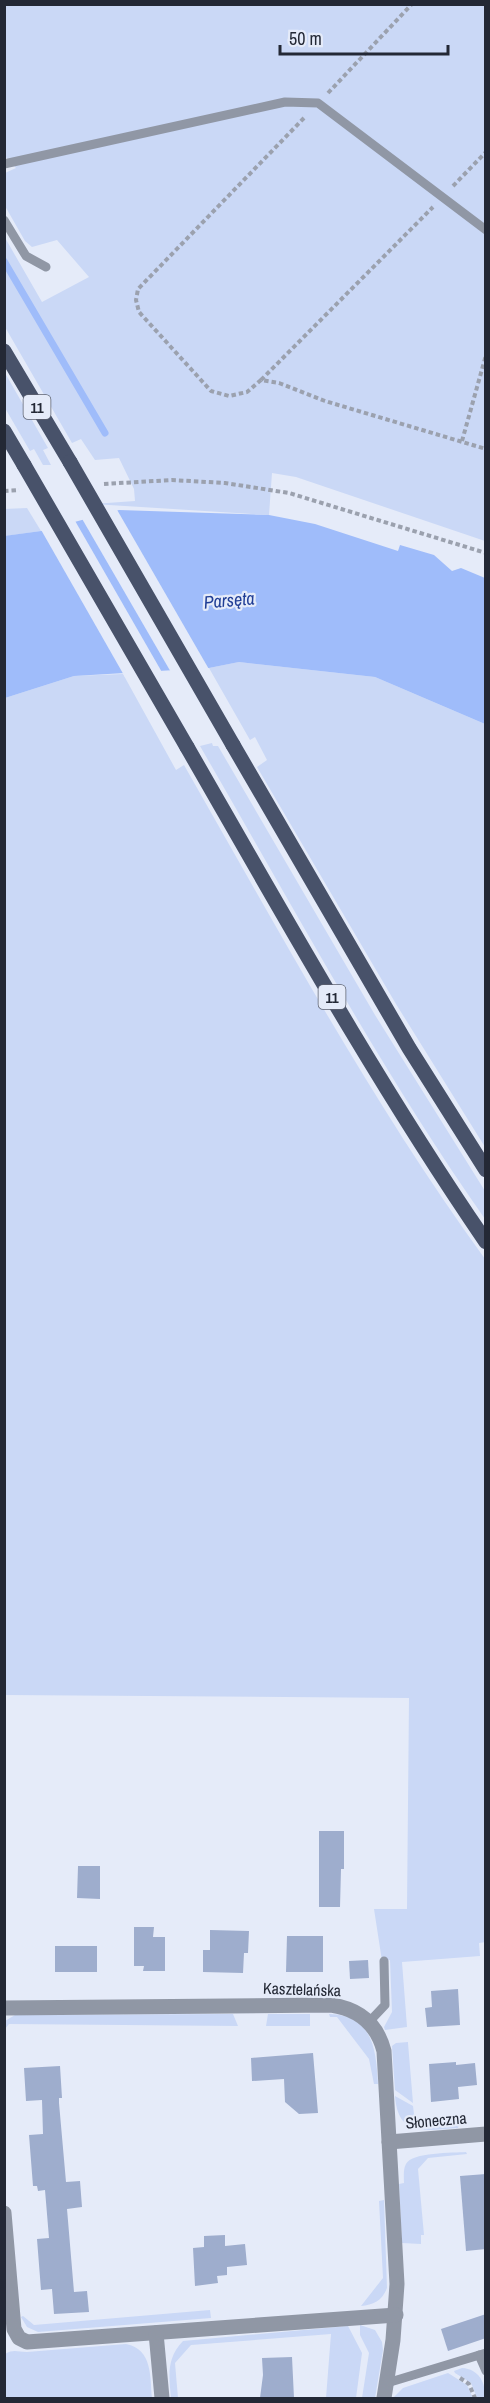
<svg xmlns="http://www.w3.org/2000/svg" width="490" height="2403" viewBox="0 0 490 2403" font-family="'Archivo Narrow',sans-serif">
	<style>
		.green { fill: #cad8f6 }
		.water { fill: #9fbcfa }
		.pier { fill: #e5ebf9 }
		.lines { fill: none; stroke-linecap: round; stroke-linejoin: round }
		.stream { stroke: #9fbcfa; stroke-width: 7 }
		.building { fill: #9eadcd }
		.path { stroke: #9ba1ae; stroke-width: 4; stroke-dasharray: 4.5 3; stroke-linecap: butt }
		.lane { stroke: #9097a5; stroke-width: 9 }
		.street { stroke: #9097a5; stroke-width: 15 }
		.primary { stroke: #48526a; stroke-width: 15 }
		.primary-bridge { stroke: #48526a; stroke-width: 15 }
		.labels { text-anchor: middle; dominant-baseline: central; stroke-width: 4.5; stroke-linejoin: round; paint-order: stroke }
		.shield { fill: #e5ebf9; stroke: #5d6270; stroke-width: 1.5 }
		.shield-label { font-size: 15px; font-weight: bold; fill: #232835 }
		.street-label { font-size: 16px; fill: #232835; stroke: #e5ebf9 }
		.water-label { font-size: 18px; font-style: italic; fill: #203e96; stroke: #e5ebf9 }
	</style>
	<rect width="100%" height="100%" fill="#e5ebf9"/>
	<g class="green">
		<polygon points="5,5 485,5 485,541 296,477 272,473 269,515 93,504 135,501 134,489 119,458 95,460 81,439 72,443 5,327 4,236 42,302 89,277 57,240 32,247 25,241 5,206 5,173 16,168 5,156"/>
		<polygon points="5,373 48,448 43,450 51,465 43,465 34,449 30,451 5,408"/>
		<polygon points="27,508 41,531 5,536 4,509"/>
		<polygon points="239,662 375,677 485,724 485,1147 396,1004 257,767 267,760 255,737 250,740 209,668"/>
		<path d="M 123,674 L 176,770 L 184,765 C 280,933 372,1103 485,1259 L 486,1942 L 479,1943 L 480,1956 L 402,1962 L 407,2027 L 385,2030 L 384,2027 L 392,2012 L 390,1960 L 382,1961 L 374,1909 L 407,1909 L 409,1698 L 5,1695 L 5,698 L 74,676 Z"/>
		<path d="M 212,743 L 213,746 L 218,746 L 375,1015 L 485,1191 L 485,1219 C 380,1069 292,905 200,746 Z"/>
		<polygon points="233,2014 238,2026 9,2024 5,2029 5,2021 15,2015"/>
		<polygon points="268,2014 310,2014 310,2026 266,2026"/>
		<path d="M 329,2014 C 373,2015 376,2049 378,2084 L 374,2084 L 369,2059 L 337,2017 L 330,2017 Z"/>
		<polygon points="408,2042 408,2043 413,2103 395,2090 392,2046 396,2043"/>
		<path d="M 395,2096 L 413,2106 L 414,2114 L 425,2123 L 460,2120 L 458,2128 C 426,2130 398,2138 395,2096 Z"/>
		<path d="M 466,2152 L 467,2154 L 428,2158 L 418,2169 L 424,2235 L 421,2235 L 421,2244 L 402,2243 L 399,2184 L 404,2183 C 404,2177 403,2169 406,2164 C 412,2152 453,2153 466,2152 Z"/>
		<path d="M 384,2200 L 387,2288 C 382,2301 373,2305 361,2306 L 383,2278 L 379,2201 Z"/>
		<polygon points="210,2310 211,2318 38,2332 27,2327 21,2317 23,2316 34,2325"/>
		<polygon points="360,2325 375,2330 382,2342 383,2350 375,2398 362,2398 369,2353 360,2335"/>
		<path d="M 348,2326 L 362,2353 L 356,2398 L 326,2398 L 331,2334 L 191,2345 L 175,2363 L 178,2398 L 171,2398 C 169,2376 166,2359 183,2341 Z"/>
		<path d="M 126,2344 C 153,2349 150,2378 152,2398 L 5,2398 L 5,2354 C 14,2349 17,2352 27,2352 Z"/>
		<path d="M 462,2368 C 479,2369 486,2383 485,2398 L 477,2398 L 471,2383 L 455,2373 L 454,2371 Z"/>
		<polygon points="448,2373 467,2385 473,2398 393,2398 403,2388"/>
	</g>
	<polygon class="water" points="119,510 269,515 315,524 398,551 400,545 434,555 452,571 461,568 485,578 485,724 375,677 239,662 209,668 74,676 5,698 4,536 41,531"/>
	<g class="pier">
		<polygon points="116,508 210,671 172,674 81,517"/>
		<polygon points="74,519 163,674 125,677 40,528"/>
	</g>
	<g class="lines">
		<polyline class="stream" points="4,261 105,433"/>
	</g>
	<g class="building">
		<polygon points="319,1831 344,1831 344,1869 341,1869 340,1907 319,1907"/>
		<polygon points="78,1866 100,1866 100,1899 77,1898"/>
		<polygon points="134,1927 154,1927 153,1937 165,1937 165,1971 143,1971 144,1966 134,1966"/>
		<polygon points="210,1930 249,1931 248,1953 244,1953 243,1973 203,1972 203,1950 210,1950"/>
		<polygon points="287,1936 323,1936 323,1972 286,1972"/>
		<rect x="55" y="1946" width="42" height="26"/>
		<polygon points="368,1960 369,1978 350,1979 349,1961"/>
		<polygon points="458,1989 460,2025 427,2027 425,2008 432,2007 431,1991"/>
		<polygon points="313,2053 318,2113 299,2114 285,2102 284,2079 252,2081 251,2058"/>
		<polygon points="456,2062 456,2065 475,2063 477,2085 458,2087 459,2099 431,2102 429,2064"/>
		<polygon points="60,2066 62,2098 59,2098 59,2103 66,2182 80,2181 82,2207 67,2209 74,2292 87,2291 89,2312 54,2314 52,2289 41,2290 37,2239 49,2238 45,2190 38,2191 37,2186 33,2186 29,2135 43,2134 42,2100 26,2101 24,2068"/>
		<polygon points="486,2174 486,2249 466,2251 460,2176"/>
		<polygon points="225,2235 225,2246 245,2244 247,2265 227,2267 227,2275 217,2276 218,2283 195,2286 193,2248 204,2247 204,2236"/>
		<polygon points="486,2314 486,2338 448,2351 441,2329"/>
		<polygon points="292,2357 294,2398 260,2398 263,2375 262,2358"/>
	</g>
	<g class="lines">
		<g class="path">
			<polyline points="328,93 412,4"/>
			<polyline points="304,118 138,289 136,300 139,312 211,391 229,396 247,392 261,380 279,383 325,401 486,449"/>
			<polyline points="453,186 486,152"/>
			<polyline points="261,380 433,207"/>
			<polyline points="462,441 486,355"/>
			<polyline points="104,484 172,480 225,483 289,493 486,553"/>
			<polyline points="4,491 19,490"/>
			<polyline points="485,1349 486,1349"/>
			<polyline points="460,2378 469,2384 475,2398"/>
		</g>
		<g class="lane">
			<polyline points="4,164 285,102 318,103 486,230"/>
			<polyline points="4,220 26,256 46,267"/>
			<polyline points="369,2022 385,2005 384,1961"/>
			<polyline points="479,2355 486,2371"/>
			<polyline points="387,2383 486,2353"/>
		</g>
		<g class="street">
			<path d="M 4,2008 L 331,2005 C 359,2009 377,2024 384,2051 L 397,2284 L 393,2340 L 384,2398"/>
			<polyline points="389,2142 486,2134"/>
			<polyline points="4,2213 14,2329 19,2338 27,2342 396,2315"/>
			<polyline points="156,2333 162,2398"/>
		</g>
		<g class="primary">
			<polyline points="4,351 70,462"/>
			<polyline points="4,431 24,465"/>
			<polyline points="233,745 409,1048 486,1170"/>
			<path d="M 187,747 C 283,914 377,1083 486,1242"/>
		</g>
		<g class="primary-bridge">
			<polyline points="70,462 233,745"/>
			<polyline points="24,465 187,747"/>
		</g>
	</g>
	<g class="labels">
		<g class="shield">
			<rect x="23.5" y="395" width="27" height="24" rx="4.5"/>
			<rect x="318.5" y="985" width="27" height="24" rx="4.5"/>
		</g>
		<g class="shield-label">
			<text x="37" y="407">11</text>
			<text x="332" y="997">11</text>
		</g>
		<g class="street-label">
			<text transform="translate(302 1989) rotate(2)">Kasztelańska</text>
			<text transform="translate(436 2120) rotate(-5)">Słoneczna</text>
		</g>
		<g class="water-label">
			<text transform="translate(229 600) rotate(-5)">Parsęta</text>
		</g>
	</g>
	<rect width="490" height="2403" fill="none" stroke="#232835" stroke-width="12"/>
	<path d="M280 45v9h168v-9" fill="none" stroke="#232835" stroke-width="3"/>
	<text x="289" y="45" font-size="18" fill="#232835" stroke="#e5ebf9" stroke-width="4.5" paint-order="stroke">50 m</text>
</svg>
